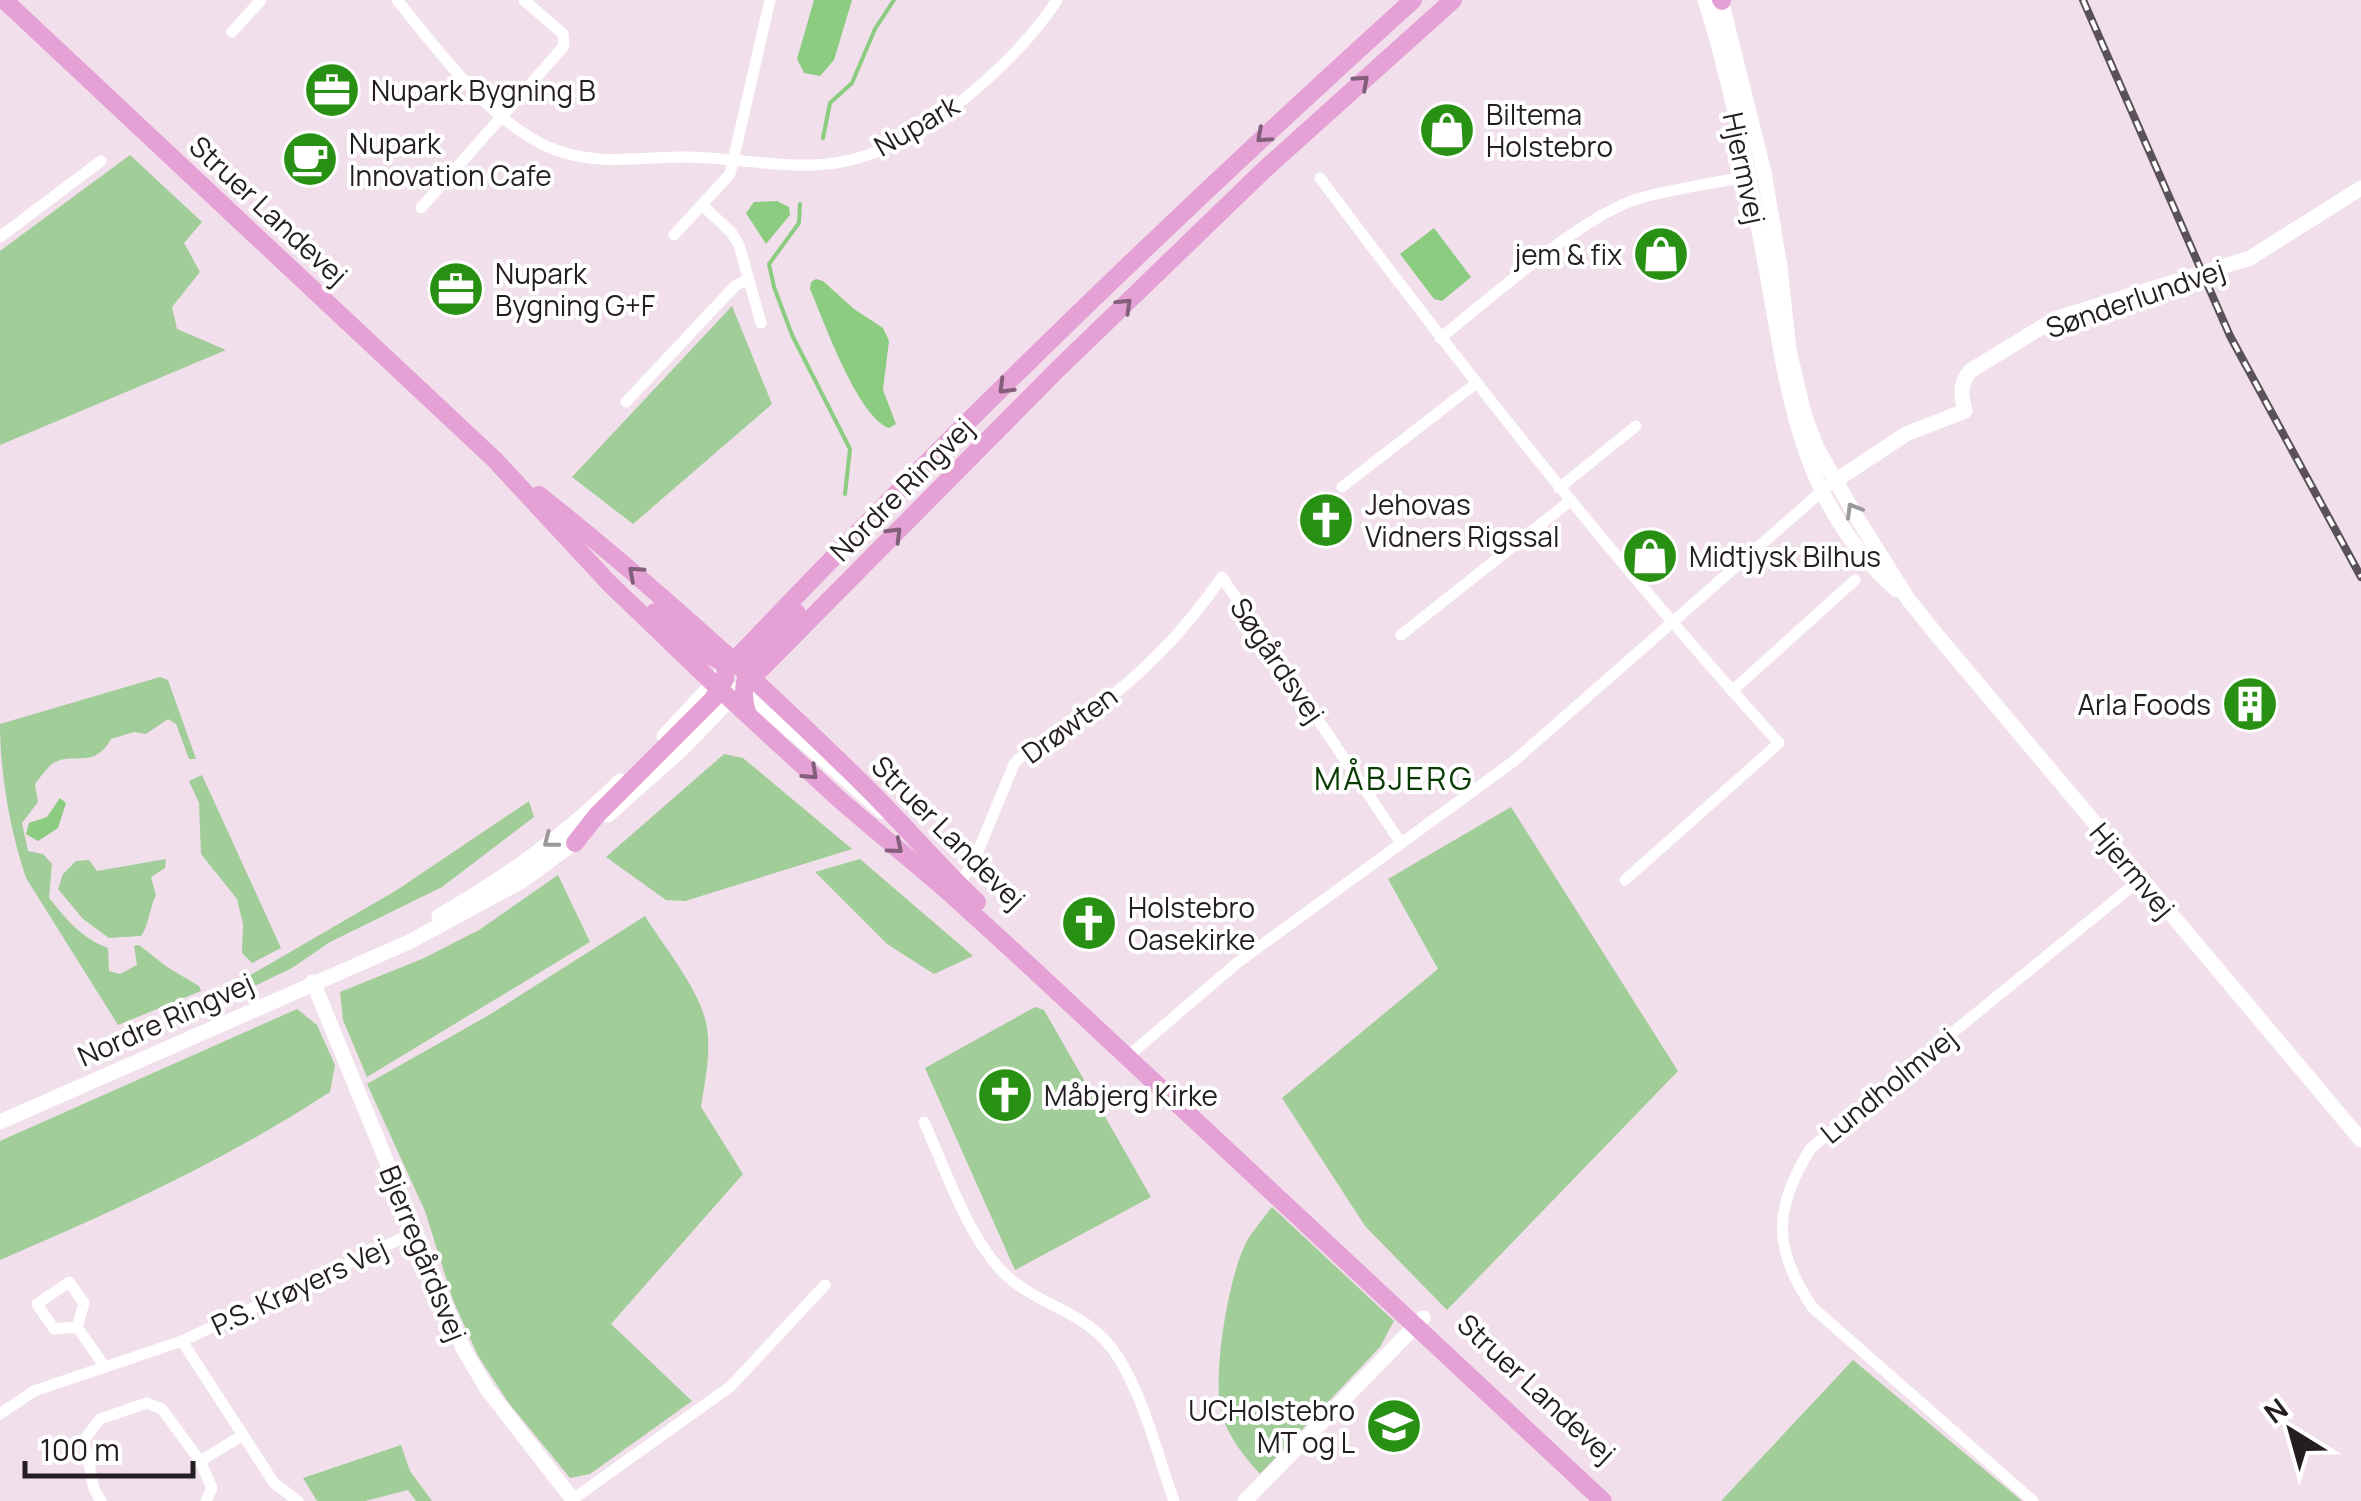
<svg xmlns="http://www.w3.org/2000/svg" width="2361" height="1501" viewBox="0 0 2361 1501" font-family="Manrope,sans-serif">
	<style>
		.green { fill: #a0cd98 }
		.water { fill: #8bcc80 }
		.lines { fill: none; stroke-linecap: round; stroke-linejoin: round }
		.stream { stroke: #8bcc80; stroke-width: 4 }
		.street { stroke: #fff; stroke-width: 11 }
		.secondary { stroke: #fff; stroke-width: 15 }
		.primary { stroke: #e5a1d5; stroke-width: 18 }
		.rail-casing { stroke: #5b5158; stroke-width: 8 }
		.rail { stroke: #fff; stroke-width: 4; stroke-dasharray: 11; stroke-linecap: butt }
		.oneway { stroke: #845f7c }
		.oneway2 { stroke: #9c999c }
		.labels { text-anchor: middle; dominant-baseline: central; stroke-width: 8; stroke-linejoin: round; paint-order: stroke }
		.poi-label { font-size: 28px; fill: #241d22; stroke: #fff; text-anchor: start }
		.street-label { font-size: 28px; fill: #241d22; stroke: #fff }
		.quarter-label { font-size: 32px; letter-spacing: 2.5px; fill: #083b01; stroke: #fff }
	</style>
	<rect width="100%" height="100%" fill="#f2dfec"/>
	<g class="green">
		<polygon points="130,155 202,222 184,243 200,272 172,307 177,329 226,350 0,445 0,251"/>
		<polygon points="732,306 772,404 633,524 572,477"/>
		<path d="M 160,677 L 168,680 L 196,759 L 189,759 L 176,724 L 168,719 L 146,734 L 134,732 L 111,739 C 93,771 73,750 52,764 C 46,769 40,778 35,784 L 38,802 L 22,823 L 28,851 L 43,854 L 52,864 L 49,898 C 67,920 81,938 108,948 L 109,971 L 120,974 L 137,965 L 134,946 L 139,945 L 167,967 L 199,986 L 201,991 L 118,1025 L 26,878 C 10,830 0,774 0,724 Z"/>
		<polygon points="724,754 743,758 852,849 685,901 666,900 606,857"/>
		<polygon points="202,775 281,948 252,963 242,953 243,924 237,899 201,854 199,803 189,781"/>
		<polygon points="529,801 534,817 442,887 330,942 292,968 246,990 242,980 397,890"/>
		<polygon points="1511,807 1678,1071 1447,1310 1365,1226 1282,1098 1438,969 1388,879"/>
		<path d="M 166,859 L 165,868 L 151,877 L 156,895 C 149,909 149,926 141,936 L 109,938 L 83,919 L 58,889 L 63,874 L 76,861 L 89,860 L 97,871 Z"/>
		<polygon points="860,859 973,956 934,974 887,944 815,872"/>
		<polygon points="558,875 590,942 367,1077 343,1020 340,992 422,959 479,930"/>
		<path d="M 645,916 C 664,947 702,992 707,1028 C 711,1054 705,1081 701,1107 L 743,1174 L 611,1324 L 692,1401 L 590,1474 L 570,1478 L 508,1402 L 478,1356 L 453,1300 L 425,1211 L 367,1084 L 489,1015 Z"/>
		<polygon points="1035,1007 1044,1010 1151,1197 1015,1270 925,1068"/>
		<path d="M 297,1009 L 317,1025 L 335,1065 L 330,1092 C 226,1160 114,1211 0,1260 L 0,1141 Z"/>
		<path d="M 1272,1207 L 1394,1321 L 1380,1347 L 1260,1474 C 1244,1456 1229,1438 1222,1415 C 1211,1379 1229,1271 1248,1239 C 1255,1228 1264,1218 1272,1207 Z"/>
		<polygon points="1853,1360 2022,1501 1721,1501"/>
		<polygon points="401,1445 410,1471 432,1501 416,1501 408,1490 365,1501 317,1501 303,1478"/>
	</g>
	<g class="water">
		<polygon points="814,0 852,0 834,60 820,76 804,73 797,59"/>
		<polygon points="777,201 789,207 790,215 766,244 746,213 754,202"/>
		<polygon points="1434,228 1471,277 1442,301 1434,299 1400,254"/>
		<path d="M 816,279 L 823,281 L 854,309 L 883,328 L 889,341 L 883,390 L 896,424 L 889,428 C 857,416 824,321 810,289 L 811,282 Z"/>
		<polygon points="60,798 66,803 58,828 38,841 26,834 29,823 47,817"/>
	</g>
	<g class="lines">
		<g class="stream">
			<polyline points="823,138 830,103 852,83 875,29 894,0"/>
			<polyline points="800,204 799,223 769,264 774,287 792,335 850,449 845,494"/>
		</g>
		<g class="street">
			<path d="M 397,0 C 438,50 494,128 556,150 C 599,166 639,157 684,157 C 734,157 786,170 835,163 C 914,153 1015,65 1057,0"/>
			<polyline points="232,32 261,0"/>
			<path d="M 1320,178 C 1466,373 1615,562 1779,743 L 1625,880"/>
			<polyline points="702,205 731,232 739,245 761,323"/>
			<polyline points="421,208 564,46 563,34 524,0"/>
			<polyline points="674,235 730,174 770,0"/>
			<polyline points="0,237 101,161"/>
			<path d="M 1440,338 C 1490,299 1582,215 1640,198 C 1677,188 1716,183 1753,175"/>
			<polyline points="626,402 735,286 748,279"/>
			<polyline points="1342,487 1475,384"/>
			<polyline points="1559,488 1636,426"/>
			<polyline points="1401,635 1570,501"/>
			<polyline points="1732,691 1855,580"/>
			<path d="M 957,888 L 974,861 L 1014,764 C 1035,741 1066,729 1091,711 C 1143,675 1186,629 1222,577 L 1401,843"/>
			<polyline points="1127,1057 1237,963 1514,761 1829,485"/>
			<path d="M 924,1122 C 946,1170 969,1242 1008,1277 C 1045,1309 1090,1312 1118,1357 C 1145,1400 1157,1454 1174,1501"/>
			<polyline points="77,1327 54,1329 37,1304 69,1282 84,1303 77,1327 105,1367"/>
			<polyline points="182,1341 274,1483 298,1501"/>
			<polyline points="0,1414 34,1391 182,1341 415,1232"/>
			<polyline points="200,1461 243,1435"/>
			<polyline points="573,1499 731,1386 825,1285"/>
			<polyline points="101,1501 94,1489 84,1440 100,1419 147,1403 162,1409 200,1461 212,1488 206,1501"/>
			<path d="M 2033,1501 L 1813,1308 C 1772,1249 1773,1208 1811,1148 L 2141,879"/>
		</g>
		<g class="secondary">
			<path d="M 1705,0 C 1730,78 1748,171 1763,252 C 1787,376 1794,501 1897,590"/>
			<polyline points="1721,0 1764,172 1780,267 1789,350 1804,414 1817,448 1854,513 1908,599 1936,634 2361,1140"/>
			<path d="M 1835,481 L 1906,434 L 1965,411 C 1961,394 1959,386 1970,371 L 2055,319 L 2250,258 L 2361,188"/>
			<polyline points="734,690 755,699 882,811"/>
			<polyline points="664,736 720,676"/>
			<polyline points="608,815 681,750 736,693"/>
			<path d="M 439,916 C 504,879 567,834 620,781"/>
			<polyline points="313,982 463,1348 487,1389 574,1501"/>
			<polyline points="0,1122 409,942 522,881 583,836"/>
			<polyline points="1245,1501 1423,1318"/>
		</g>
		<g class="primary">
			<polyline points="4,0 495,460 608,582 713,683 840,800 952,895 1033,969 1603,1501"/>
			<polyline points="1721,0 1722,1"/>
			<path d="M 539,495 C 651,584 757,680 860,781 C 900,820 936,863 977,902"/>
			<polyline points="655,612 700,651 730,666"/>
			<path d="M 734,661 C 951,432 1179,212 1413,0"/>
			<polyline points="752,678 1057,370 1264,170 1453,0"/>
			<path d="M 748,715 C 731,670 770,643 797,613"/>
			<polyline points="575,843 597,815 713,699 725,679 726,654"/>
		</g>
		<g class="rail-casing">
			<polyline id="rail" points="2083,0 2230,336 2361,577"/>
		</g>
		<use href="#rail" class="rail"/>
	</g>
	<defs><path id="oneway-chevron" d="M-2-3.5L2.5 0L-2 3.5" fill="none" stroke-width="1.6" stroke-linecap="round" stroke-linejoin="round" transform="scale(2.5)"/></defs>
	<g class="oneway">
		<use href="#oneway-chevron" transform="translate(1362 82) rotate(-42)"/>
		<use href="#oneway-chevron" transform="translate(1263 136) rotate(138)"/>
		<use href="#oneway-chevron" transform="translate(1125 305) rotate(-44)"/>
		<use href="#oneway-chevron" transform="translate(1005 387) rotate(135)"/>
		<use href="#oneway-chevron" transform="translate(895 534) rotate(-45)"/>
		<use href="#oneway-chevron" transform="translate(635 573) rotate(-138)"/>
		<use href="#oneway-chevron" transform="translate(811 773) rotate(43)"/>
		<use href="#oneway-chevron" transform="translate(896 847) rotate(40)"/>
	</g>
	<g class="oneway2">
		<use href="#oneway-chevron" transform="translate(1853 510) rotate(-121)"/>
		<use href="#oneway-chevron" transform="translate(550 841) rotate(142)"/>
	</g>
	<defs>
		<g id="office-disc" transform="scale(2.875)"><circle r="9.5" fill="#289012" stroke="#fff"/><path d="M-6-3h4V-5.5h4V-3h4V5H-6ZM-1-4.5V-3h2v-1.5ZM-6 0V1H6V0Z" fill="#fff"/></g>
		<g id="shop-disc" transform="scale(2.875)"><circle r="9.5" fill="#289012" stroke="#fff"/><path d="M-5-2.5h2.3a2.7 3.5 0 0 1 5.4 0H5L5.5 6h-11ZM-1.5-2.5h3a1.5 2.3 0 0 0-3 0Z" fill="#fff"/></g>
		<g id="cafe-disc" transform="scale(2.875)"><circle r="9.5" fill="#289012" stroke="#fff"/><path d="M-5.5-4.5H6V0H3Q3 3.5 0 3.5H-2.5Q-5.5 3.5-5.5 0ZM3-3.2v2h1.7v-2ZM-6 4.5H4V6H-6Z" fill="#fff"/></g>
		<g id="church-disc" transform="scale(2.875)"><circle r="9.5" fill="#289012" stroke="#fff"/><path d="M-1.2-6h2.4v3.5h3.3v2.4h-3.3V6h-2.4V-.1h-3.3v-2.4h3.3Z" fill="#fff"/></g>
		<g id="building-disc" transform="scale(2.875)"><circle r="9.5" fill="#289012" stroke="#fff"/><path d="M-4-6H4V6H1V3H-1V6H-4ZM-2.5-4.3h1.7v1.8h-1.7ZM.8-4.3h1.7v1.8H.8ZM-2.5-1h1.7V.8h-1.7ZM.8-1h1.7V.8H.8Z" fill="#fff"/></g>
		<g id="school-disc" transform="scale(2.875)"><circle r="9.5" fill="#289012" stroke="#fff"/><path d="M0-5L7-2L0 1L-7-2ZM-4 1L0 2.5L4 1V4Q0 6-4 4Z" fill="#fff"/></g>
	</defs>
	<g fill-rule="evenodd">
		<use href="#office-disc" x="332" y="90"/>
		<use href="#shop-disc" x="1447" y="130"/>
		<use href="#cafe-disc" x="310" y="159"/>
		<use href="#shop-disc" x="1661" y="254"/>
		<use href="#office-disc" x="456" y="289"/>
		<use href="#church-disc" x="1326" y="520"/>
		<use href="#shop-disc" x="1650" y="556"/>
		<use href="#building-disc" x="2250" y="704"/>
		<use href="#church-disc" x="1089" y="923"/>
		<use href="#church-disc" x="1005" y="1095"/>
		<use href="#school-disc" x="1394" y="1426"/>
	</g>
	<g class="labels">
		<g class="poi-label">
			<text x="371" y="90">Nupark Bygning B</text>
			<text x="1486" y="114">Biltema<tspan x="1486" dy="32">Holstebro</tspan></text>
			<text x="349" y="143">Nupark<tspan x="349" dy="32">Innovation Cafe</tspan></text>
			<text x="1622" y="254" text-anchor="end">jem &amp; fix</text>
			<text x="495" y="273">Nupark<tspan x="495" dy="32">Bygning G+F</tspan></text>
			<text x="1365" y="504">Jehovas<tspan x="1365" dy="32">Vidners Rigssal</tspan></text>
			<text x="1689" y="556">Midtjysk Bilhus</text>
			<text x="2211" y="704" text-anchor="end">Arla Foods</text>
			<text x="1128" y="907">Holstebro<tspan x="1128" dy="32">Oasekirke</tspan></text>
			<text x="1044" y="1095">Måbjerg Kirke</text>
			<text x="1355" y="1410" text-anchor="end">UCHolstebro<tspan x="1355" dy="32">MT og L</tspan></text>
		</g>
		<g class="street-label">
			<text transform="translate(916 125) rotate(-30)">Nupark</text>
			<text transform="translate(1745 168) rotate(78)">Hjermvej</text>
			<text transform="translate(269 210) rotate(43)">Struer Landevej</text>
			<text transform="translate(2135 298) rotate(-19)">Sønderlundvej</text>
			<text transform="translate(901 489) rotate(-45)">Nordre Ringvej</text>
			<text transform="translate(1278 660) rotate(56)">Søgårdsvej</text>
			<text transform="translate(1069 724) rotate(-36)">Drøwten</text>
			<text transform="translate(949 832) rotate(45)">Struer Landevej</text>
			<text transform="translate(2133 870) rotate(50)">Hjermvej</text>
			<text transform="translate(165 1019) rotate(-24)">Nordre Ringvej</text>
			<text transform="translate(1888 1085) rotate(-39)">Lundholmvej</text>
			<text transform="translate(424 1253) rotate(68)">Bjerregårdsvej</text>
			<text transform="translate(299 1286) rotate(-25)">P.S. Krøyers Vej</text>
			<text transform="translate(1537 1388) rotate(43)">Struer Landevej</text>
		</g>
		<g class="quarter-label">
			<text x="1394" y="778">MÅBJERG</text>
		</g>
	</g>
	<g transform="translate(2291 1431) rotate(323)" stroke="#ffffff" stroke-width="8" paint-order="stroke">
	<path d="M0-8L18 38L0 25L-18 38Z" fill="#241d22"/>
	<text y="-15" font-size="28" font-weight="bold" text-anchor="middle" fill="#241d22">N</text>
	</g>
	<path d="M25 1461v15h168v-15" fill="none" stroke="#241d22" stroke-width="5"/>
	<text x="40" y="1461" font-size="30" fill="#241d22" stroke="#ffffff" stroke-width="8" paint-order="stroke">100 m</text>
</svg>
